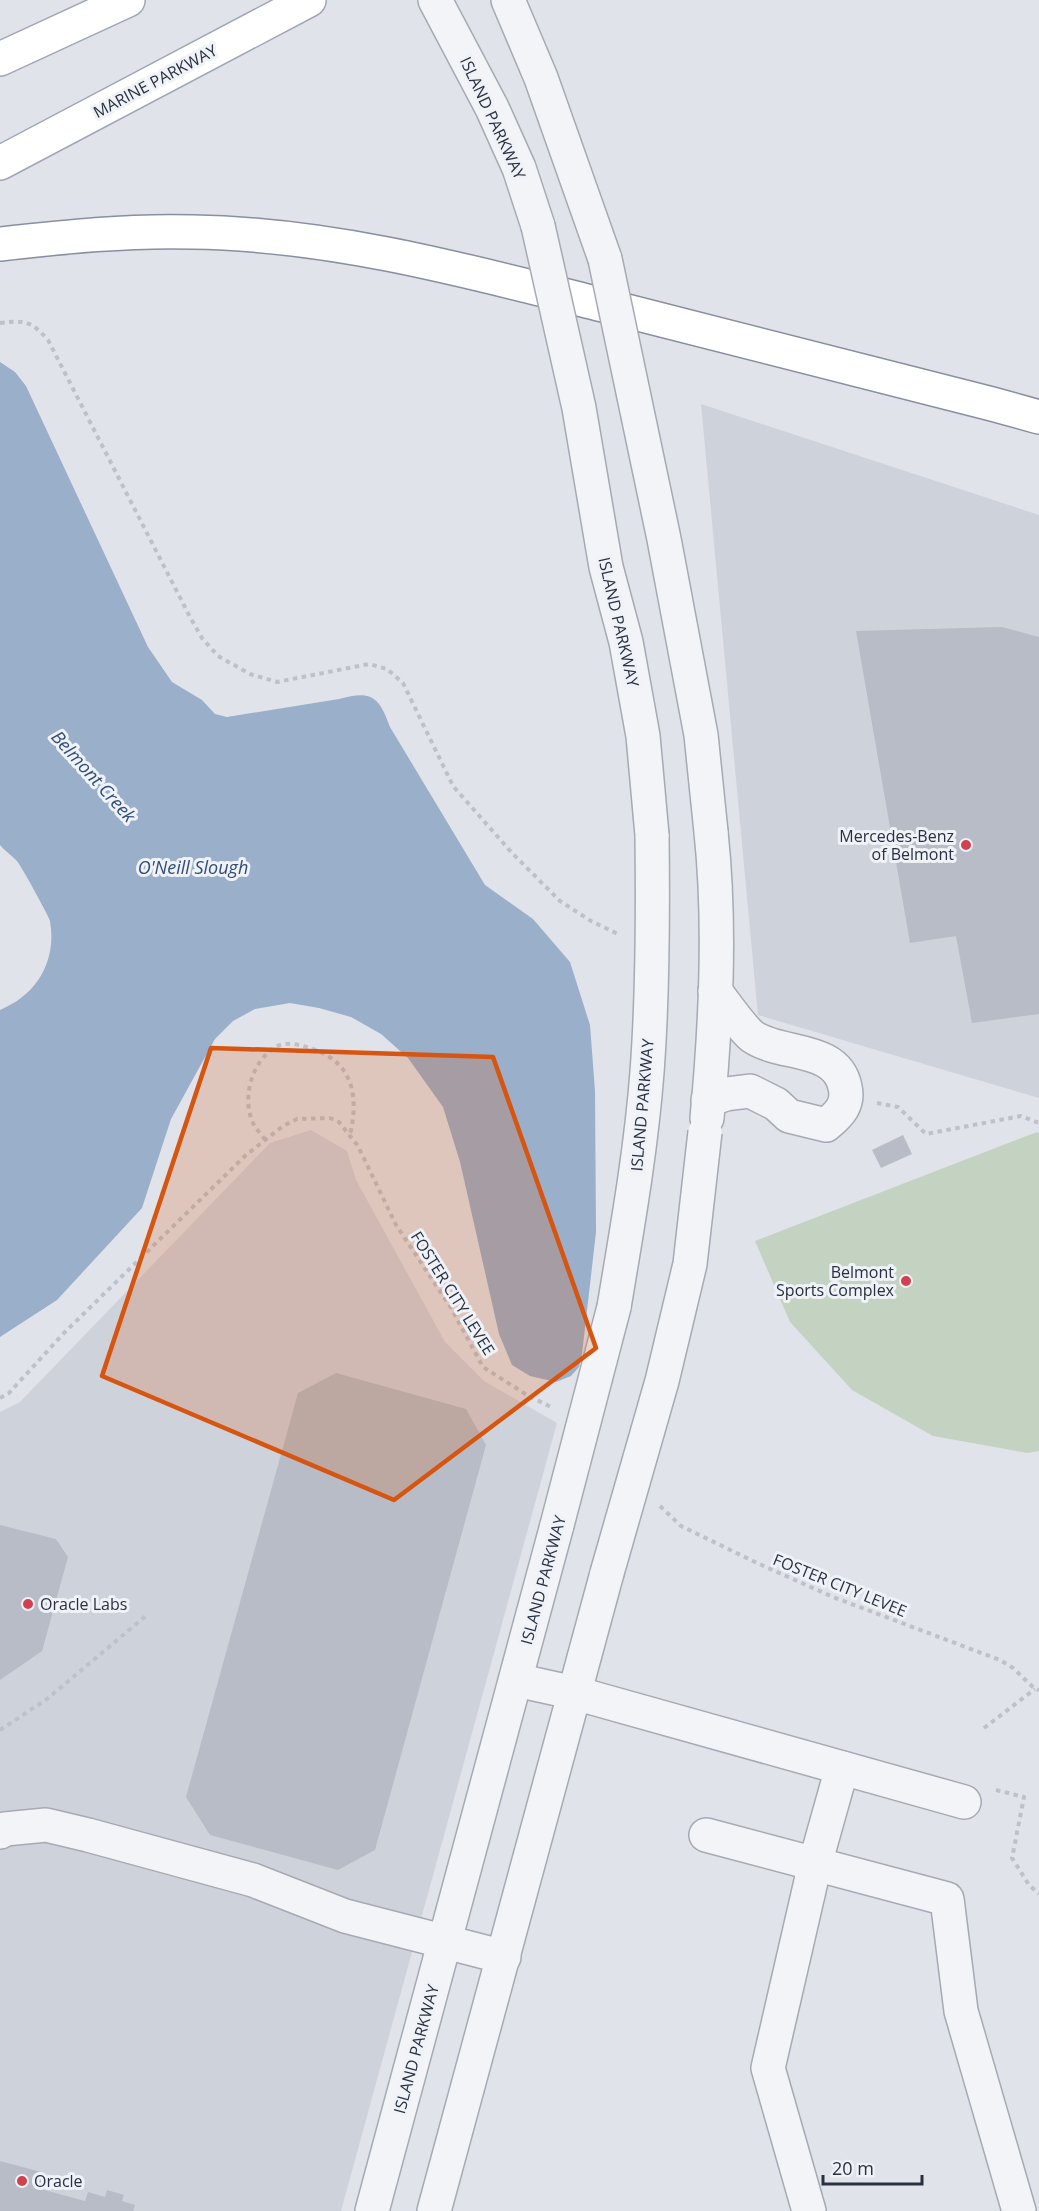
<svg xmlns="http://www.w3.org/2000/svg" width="1039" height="2211" viewBox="0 0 1039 2211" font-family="'Open Sans',sans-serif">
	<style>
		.built { fill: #ced2db }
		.green { fill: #c4d3c1 }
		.water { fill: #9aafca }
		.building { fill: #b7bcc6 }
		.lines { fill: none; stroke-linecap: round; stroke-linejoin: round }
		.minor-casing { stroke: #a5aab3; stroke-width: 36 }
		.major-casing { stroke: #9fa6b5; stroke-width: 36 }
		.highway-casing { stroke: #878fa0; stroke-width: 36 }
		.path { stroke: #bec1c8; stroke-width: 4; stroke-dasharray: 4.5 4.5; stroke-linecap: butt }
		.minor { stroke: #f3f4f7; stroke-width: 33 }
		.major { stroke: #fff; stroke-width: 33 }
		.highway { stroke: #fff; stroke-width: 33 }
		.minor-bridge-casing { stroke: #a5aab3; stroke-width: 36; stroke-linecap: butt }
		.minor-bridge { stroke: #f3f4f7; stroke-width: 33 }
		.marked { fill: #d55511; fill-opacity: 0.2; stroke: #d55511; stroke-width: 4.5; stroke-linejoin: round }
		.poi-dot { fill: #d14150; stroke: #eff2f7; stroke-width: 2 }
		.labels { text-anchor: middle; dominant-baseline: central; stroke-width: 6; stroke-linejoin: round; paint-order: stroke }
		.street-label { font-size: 16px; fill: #283041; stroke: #eff2f7 }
		.poi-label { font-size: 16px; fill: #283041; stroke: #eff2f7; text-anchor: end }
		.water-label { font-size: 18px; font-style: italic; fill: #314c76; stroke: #eff2f7 }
	</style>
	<rect width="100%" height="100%" fill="#e0e3e9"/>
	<g class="built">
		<polygon points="701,404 1039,515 1039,1098 758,1015"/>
		<polygon points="311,1130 347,1151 356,1180 445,1342 484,1381 557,1423 341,2211 0,2211 0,1412 20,1402 270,1143"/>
	</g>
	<polygon class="green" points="1037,1132 1039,1133 1039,1451 1027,1453 933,1436 852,1390 790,1322 755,1241"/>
	<path class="water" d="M 0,362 L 15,372 L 26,386 L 148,647 L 172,682 L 202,700 L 215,714 L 227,717 L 339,699 C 371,690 379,696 390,727 L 485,885 L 533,919 L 570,962 L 590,1025 L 595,1091 L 596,1232 L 582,1354 L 579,1367 L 571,1376 L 556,1382 L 530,1376 L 512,1365 L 499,1334 L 460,1162 L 443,1107 L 408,1058 L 381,1034 L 351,1017 L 319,1008 L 290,1003 L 255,1009 L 233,1021 L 215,1039 L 171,1119 L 142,1208 L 57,1300 L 0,1337 L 0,1010 C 37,995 57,961 50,921 C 49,916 21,866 17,861 C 11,855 5,851 0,845 Z"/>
	<g class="building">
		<polygon points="1002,627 1039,637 1039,1014 972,1023 956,936 910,943 856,631"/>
		<polygon points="903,1135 912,1154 881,1168 872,1150"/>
		<polygon points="336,1373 466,1409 486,1445 375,1850 338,1870 210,1835 186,1797 298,1393"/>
		<polygon points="0,1525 56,1539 68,1557 42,1651 0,1680"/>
		<polygon points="0,2161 45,2173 41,2189 85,2201 88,2192 105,2197 107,2190 124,2195 122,2201 135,2205 133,2211 0,2211"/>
	</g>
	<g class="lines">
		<g class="minor-casing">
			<g id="minor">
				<polyline points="435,0 492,108 519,168 538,226"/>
				<polyline points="508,0 541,78 605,259"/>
				<path d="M 708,1100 L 726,1094 L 750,1091 L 776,1104 L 789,1116 L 826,1125 C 840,1114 849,1104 845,1087 C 837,1046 782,1056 753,1037 C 742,1029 724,1002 715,991"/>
				<path d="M 707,1118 C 716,1024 721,926 711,832"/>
				<path d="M 614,1307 C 627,1229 641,1151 647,1072 C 653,993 653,914 652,835"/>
				<polyline points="516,1680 575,1693 964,1802"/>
				<polyline points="0,1832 5,1829 46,1825 88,1835 253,1880 345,1916 504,1957"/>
				<polyline points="706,1835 947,1899 961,2011 1019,2211"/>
				<polyline points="372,2211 557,1525"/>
				<polyline points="434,2211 607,1573"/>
				<polyline points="809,2211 768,2068 815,1864 842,1768"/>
			</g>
		</g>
		<g class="major-casing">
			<g id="major">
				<polyline points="0,59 128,0"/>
				<polyline points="0,163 309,0"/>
			</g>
		</g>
		<g class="highway-casing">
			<path id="highway" d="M 0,244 C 64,237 128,230 193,232 C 332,234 469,271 603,305 C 732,338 862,371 992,404 L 1039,417"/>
		</g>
		<g class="path">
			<path d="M 0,323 C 26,320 31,321 48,340 L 190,617 L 202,638 L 218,656 L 250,674 L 277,682 L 369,664 L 387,669 L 403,683 L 453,786 L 512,853 L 560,901 L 591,921 L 620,935"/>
			<polyline points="877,1103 898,1107 926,1134 1021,1116 1039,1123"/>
			<path d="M 265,1140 C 262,1135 257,1130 254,1125 C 241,1100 251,1061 276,1047 C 283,1042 295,1044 303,1046 C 351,1058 360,1091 350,1135"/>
			<polyline points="0,1398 9,1393 64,1333 246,1155 283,1126 297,1119 330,1118 339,1122 358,1146 396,1225 451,1308 483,1367 527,1395 553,1408"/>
			<polyline points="660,1506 681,1526 757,1563 833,1597 1000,1660 1013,1668 1035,1689 1039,1690"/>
			<polyline points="984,1728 1035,1689"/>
			<polyline points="0,1730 47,1699 147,1615"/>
			<polyline points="996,1790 1024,1797 1012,1858 1029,1885 1039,1894"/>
		</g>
		<use href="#minor" class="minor"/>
		<use href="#major" class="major"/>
		<use href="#highway" class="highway"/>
		<g class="minor-bridge-casing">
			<g id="minor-bridge">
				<polyline points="538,226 579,408 606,567 626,642 643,736 652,835"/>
				<polyline points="605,259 664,539 701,735 711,832"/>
				<polyline points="557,1525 614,1307"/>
				<polyline points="607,1573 662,1381 690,1264 705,1132"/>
			</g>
		</g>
		<use href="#minor-bridge" class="minor-bridge"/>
	</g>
	<path class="marked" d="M 211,1048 L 493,1057 L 596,1348 L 394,1500 L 102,1376 Z"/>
	<g class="poi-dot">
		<circle cx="966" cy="845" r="6"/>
		<circle cx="906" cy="1281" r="6"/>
		<circle cx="28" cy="1604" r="6"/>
		<circle cx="22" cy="2181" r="6"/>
	</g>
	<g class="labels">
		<g class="street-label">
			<text transform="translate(155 81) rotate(-28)">MARINE PARKWAY</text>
			<text transform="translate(493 118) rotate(65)">ISLAND PARKWAY</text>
			<text transform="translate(619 622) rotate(77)">ISLAND PARKWAY</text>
			<text transform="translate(642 1105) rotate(-85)">ISLAND PARKWAY</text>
			<text transform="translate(453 1293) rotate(58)">FOSTER CITY LEVEE</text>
			<text transform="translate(543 1580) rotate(-75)">ISLAND PARKWAY</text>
			<text transform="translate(840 1585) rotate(22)">FOSTER CITY LEVEE</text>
			<text transform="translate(416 2049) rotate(-75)">ISLAND PARKWAY</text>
		</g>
		<g class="poi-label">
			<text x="954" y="836">Mercedes-Benz<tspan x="954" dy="18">of Belmont</tspan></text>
			<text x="894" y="1272">Belmont<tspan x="894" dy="18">Sports Complex</tspan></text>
			<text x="40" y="1604" text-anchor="start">Oracle Labs</text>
			<text x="34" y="2181" text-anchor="start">Oracle</text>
		</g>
		<g class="water-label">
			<text transform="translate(94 776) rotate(48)">Belmont Creek</text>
			<text x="193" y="867">O'Neill Slough</text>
		</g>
	</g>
	<path d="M823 2175v9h99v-9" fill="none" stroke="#283041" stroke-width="3"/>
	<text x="832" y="2175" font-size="18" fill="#283041" stroke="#eff2f7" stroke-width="4.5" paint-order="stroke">20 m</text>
</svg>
